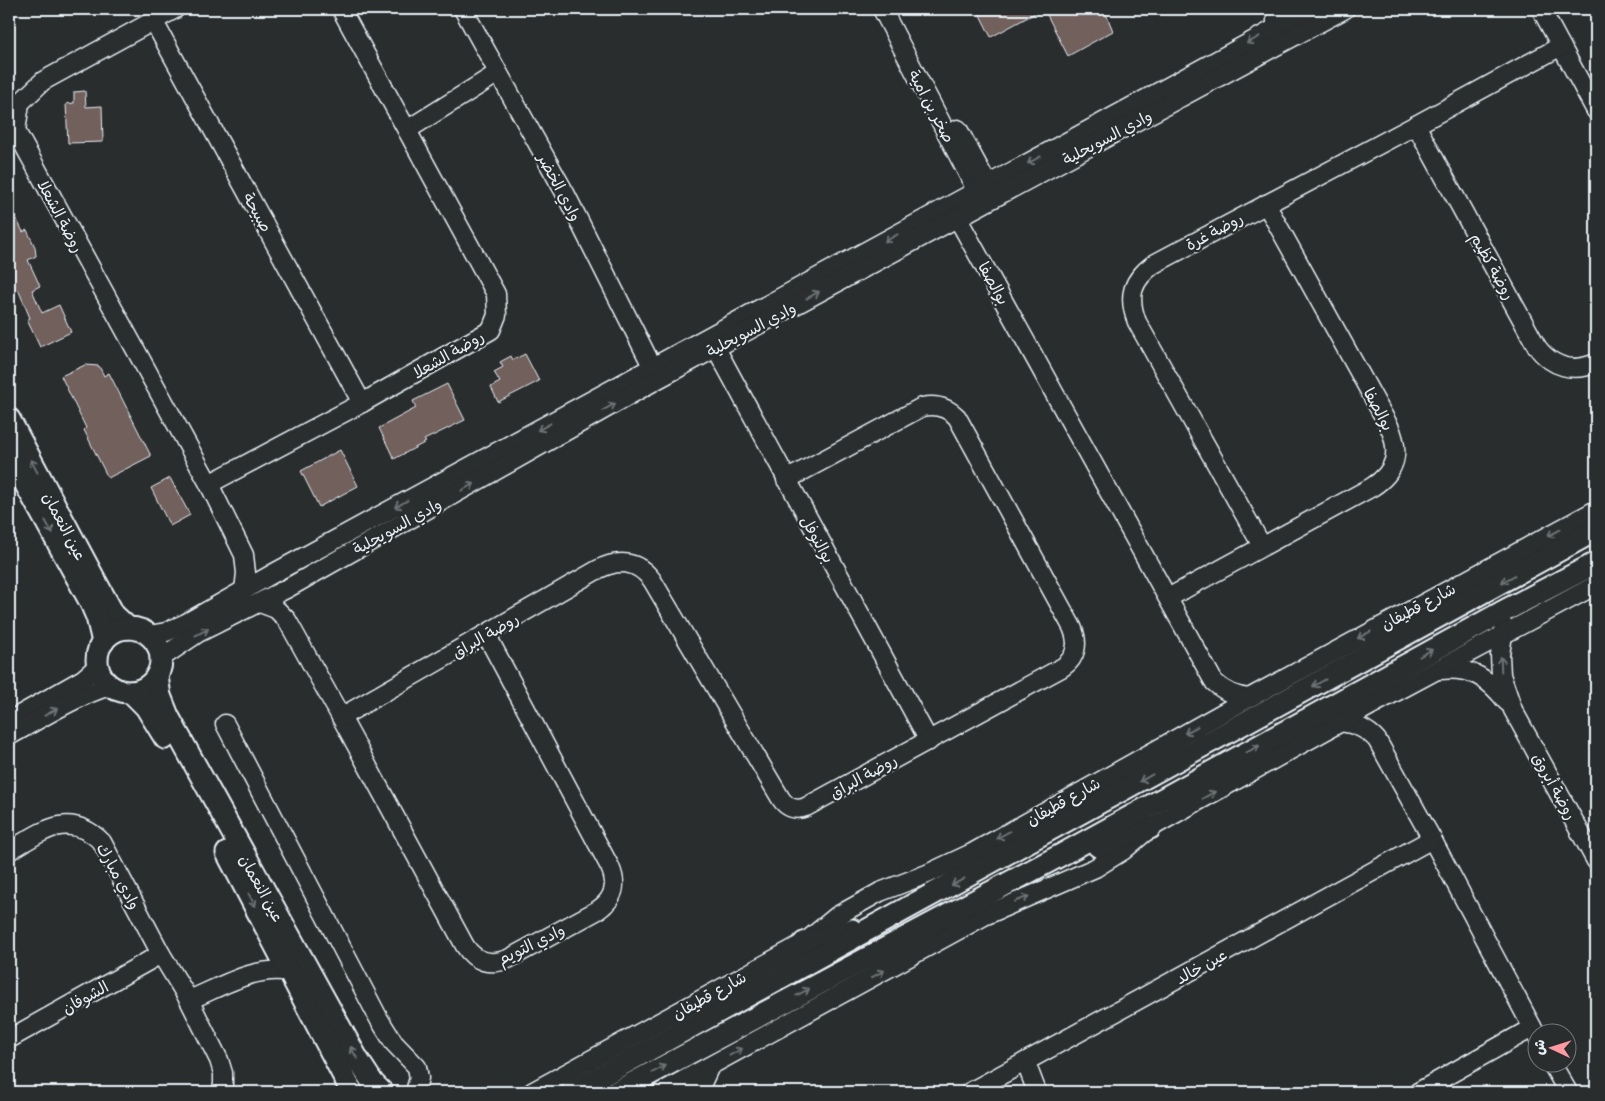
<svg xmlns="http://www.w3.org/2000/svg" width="1605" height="1101" viewBox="0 0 1605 1101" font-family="'Patrick Hand','Playpen Sans Arabic',sans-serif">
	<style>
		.building { fill: #72605b; stroke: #e8f1f8 }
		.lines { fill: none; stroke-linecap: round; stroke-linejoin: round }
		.minor-casing { stroke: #e8f1f8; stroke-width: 21 }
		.tertiary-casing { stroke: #e8f1f8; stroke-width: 25 }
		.minor { stroke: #2a2d2e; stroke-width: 18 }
		.tertiary { stroke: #2a2d2e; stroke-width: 21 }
		.oneway { stroke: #6c7275 }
		.labels { text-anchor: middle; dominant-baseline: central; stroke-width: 4.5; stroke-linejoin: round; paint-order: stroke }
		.street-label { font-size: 16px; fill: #e8f1f8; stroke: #2a2d2e }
	</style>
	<rect width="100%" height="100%" fill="#2a2d2e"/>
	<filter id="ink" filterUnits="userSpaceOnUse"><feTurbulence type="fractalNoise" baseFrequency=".02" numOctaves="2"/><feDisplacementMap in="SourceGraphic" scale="10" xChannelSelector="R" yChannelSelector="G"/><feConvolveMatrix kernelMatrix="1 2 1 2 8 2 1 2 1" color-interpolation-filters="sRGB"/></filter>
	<g filter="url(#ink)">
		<g class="building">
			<polygon points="977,9 1043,9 991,37"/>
			<polygon points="1044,9 1104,9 1113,31 1068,56"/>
			<polygon points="85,91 86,107 102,106 103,142 68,143 66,104 74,103 74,92"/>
			<polygon points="9,204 23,232 27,230 35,247 36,256 28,260 40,286 32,290 42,313 59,305 71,332 40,347 27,320 30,318 18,289 14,293 9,281"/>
			<polygon points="525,354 539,381 498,402 491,387 500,382 494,372 503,367 500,362 511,356 513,360"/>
			<polygon points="85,365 99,366 104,376 109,373 151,456 108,478 84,430 86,428 61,376"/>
			<polygon points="447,384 465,420 424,440 426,442 394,459 379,428 416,408 413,401"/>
			<polygon points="340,450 358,486 319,507 301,471"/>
			<polygon points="170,478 190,515 170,526 151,488"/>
		</g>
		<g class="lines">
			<g class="minor-casing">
				<g id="minor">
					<polyline points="175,9 43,81 20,103 16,131 209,484 244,555 246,573 244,591"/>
					<polyline points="463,9 565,193 658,378"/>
					<polyline points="882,9 982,201"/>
					<polyline points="1276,9 1276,28 1281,37"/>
					<polyline points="1541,9 1596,111"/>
					<polyline points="153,20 362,403"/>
					<path d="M 1416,125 L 1537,347 C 1552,367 1573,373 1596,363"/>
					<polyline points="958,129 993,194"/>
					<polyline points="407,130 498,73"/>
					<path d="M 952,208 L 1214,682 C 1225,692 1235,697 1249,698"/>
					<polyline points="711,339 929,741"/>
					<polyline points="209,484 362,403 491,330 497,315 496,294 341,9"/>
					<path d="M 1262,546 L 1137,322 C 1127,296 1132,280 1154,264 L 1416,125 L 1561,46"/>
					<path d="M 1168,598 L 1372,487 C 1396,472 1401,452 1389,426 L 1266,204"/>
					<path d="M 260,603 L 276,609 L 287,620 L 341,717 L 465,946 C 475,962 490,966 508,959 L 598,910 C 614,899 618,885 610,867 L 486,634"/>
					<polyline points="1504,627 1500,655 1501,675 1513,710 1596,861"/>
					<polyline points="149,635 166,632 186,623 274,573 1311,9"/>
					<polyline points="161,658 198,633 288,588 658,379 1345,9"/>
					<path d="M 1440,670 C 1472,667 1488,678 1507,702"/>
					<path d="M 341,717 L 597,570 C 618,559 637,560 652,580 L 781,799 C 787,808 796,811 806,807 L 1063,667 C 1077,657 1079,642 1072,627 L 957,417 C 947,407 936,404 922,407 L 786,480"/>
					<polyline points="9,721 83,679 98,666"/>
					<path d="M 1340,722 C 1356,724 1367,729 1377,740 L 1432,839 L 1538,1038"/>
					<polyline points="225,724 379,1019 394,1043 417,1067 419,1078 415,1092"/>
					<path d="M 9,736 C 42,718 74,697 110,686"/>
					<path d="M 9,851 C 42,832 68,809 102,842 L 161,954 L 189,1000 L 219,1060 L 223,1073 L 223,1085 L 221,1092"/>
					<path d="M 189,1000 C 221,987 255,965 290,972"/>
					<polyline points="9,1039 161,954"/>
					<polyline points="1026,1063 1037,1092"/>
					<polyline points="1552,1064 1568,1092"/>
					<polyline points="532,1092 804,943 837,916 880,892 927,874 972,853 1249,698 1596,510"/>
					<polyline points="662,1092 984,916 1095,868 1124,850 1150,828 1173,815 1379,701 1596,585"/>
					<polyline points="698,1092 710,1066"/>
					<polyline points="970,1092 1432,839"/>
					<polyline points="1418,1092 1532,1028"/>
				</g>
			</g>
			<g class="tertiary-casing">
				<g id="tertiary">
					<polyline points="9,419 98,586 114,615 128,628"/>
					<polyline points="9,454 91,603 97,617 103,642"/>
					<circle cx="129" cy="660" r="32"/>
					<polyline points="157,676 160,696 168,716 358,1060 373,1083 382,1092"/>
					<polyline points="131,692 146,707 165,738"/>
					<polyline points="1098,846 1150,828"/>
					<polyline points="227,853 352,1092"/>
					<polyline points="804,943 852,930"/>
					<polyline points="572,1092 1596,530"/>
					<polyline points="616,1092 1061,855 1506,610 1596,563"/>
				</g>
			</g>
			<use href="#minor" class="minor"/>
			<use href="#tertiary" class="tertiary"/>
		</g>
		<defs><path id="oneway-shaft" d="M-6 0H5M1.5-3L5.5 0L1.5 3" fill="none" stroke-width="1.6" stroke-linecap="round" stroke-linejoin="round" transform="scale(1.25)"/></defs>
		<g class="oneway">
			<use href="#oneway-shaft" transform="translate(1253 40) rotate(151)"/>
			<use href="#oneway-shaft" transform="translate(1034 160) rotate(151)"/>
			<use href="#oneway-shaft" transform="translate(891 238) rotate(151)"/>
			<use href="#oneway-shaft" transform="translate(813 295) rotate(-29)"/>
			<use href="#oneway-shaft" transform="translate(609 407) rotate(-29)"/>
			<use href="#oneway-shaft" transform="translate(544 427) rotate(151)"/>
			<use href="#oneway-shaft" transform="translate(34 466) rotate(-118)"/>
			<use href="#oneway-shaft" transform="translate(468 487) rotate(-29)"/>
			<use href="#oneway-shaft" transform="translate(401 504) rotate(151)"/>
			<use href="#oneway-shaft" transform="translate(49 527) rotate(61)"/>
			<use href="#oneway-shaft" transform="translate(1554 533) rotate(152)"/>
			<use href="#oneway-shaft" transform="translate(1508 579) rotate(151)"/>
			<use href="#oneway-shaft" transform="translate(202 632) rotate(-28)"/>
			<use href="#oneway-shaft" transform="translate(1364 635) rotate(152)"/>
			<use href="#oneway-shaft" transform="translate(1426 653) rotate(-29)"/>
			<use href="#oneway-shaft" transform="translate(1501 664) rotate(-92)"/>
			<use href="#oneway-shaft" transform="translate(1319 683) rotate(151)"/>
			<use href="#oneway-shaft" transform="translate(51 712) rotate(-29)"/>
			<use href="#oneway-shaft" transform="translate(1191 730) rotate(151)"/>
			<use href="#oneway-shaft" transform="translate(1253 749) rotate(-29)"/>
			<use href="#oneway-shaft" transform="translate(1146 778) rotate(151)"/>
			<use href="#oneway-shaft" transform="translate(1209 795) rotate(-29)"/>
			<use href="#oneway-shaft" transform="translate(1003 835) rotate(151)"/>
			<use href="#oneway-shaft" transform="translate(958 882) rotate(151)"/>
			<use href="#oneway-shaft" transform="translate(1022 899) rotate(-21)"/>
			<use href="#oneway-shaft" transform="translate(252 900) rotate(62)"/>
			<use href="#oneway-shaft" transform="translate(878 974) rotate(-29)"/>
			<use href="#oneway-shaft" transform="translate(803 992) rotate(-28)"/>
			<use href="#oneway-shaft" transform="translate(736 1052) rotate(-29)"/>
			<use href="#oneway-shaft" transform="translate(354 1053) rotate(-119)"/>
			<use href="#oneway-shaft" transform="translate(659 1069) rotate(-29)"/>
		</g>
	</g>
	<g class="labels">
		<g class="street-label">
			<text transform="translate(932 106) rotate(62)">صخر بن امية</text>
			<text transform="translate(1107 137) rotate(-28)">وادي السويحلية</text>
			<text transform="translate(560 187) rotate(62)">وادي الخضر</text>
			<text transform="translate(258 212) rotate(61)">صبيحة</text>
			<text transform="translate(61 216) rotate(62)">روضة الشعلا</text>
			<text transform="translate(1214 231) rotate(-28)">روضة غرة</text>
			<text transform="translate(1493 266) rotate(61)">روضة كظيم</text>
			<text transform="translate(994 283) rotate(61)">بوالصفا</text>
			<text transform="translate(751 329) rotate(-28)">وادي السويحلية</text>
			<text transform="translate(448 354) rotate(-30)">روضة الشعلا</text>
			<text transform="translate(1379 409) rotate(62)">بوالصفا</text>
			<text transform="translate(65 526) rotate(62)">عين النعمان</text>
			<text transform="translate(397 526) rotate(-29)">وادي السويحلية</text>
			<text transform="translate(818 539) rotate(61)">بوالنوفل</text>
			<text transform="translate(1418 606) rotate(-28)">شارع قطيفان</text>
			<text transform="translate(485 635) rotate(-30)">روضة البراق</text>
			<text transform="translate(863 776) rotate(-29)">روضة البراق</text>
			<text transform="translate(1555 786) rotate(61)">روضة أبروق</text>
			<text transform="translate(1063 801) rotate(-29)">شارع قطيفان</text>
			<text transform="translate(119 876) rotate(61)">وادي مبارك</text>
			<text transform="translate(262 888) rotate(61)">عين النعمان</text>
			<text transform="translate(531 944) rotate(-26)">وادي التويم</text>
			<text transform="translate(1201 966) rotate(-29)">عين خالد</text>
			<text transform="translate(709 995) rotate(-29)">شارع قطيفان</text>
			<text transform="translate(85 997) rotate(-29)">الشوفان</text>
		</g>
	</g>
	<rect width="1605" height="1101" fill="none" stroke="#2a2d2e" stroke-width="30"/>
	<rect x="15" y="15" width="1575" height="1071" fill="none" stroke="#e8f1f8" stroke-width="2" filter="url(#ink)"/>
	<g transform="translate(1552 1048) rotate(274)"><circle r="24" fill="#2a2d2e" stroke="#767b7f"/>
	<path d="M0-4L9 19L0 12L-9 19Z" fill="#ff9aa2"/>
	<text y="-8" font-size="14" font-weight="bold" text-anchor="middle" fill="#e8f1f8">ش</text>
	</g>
</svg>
